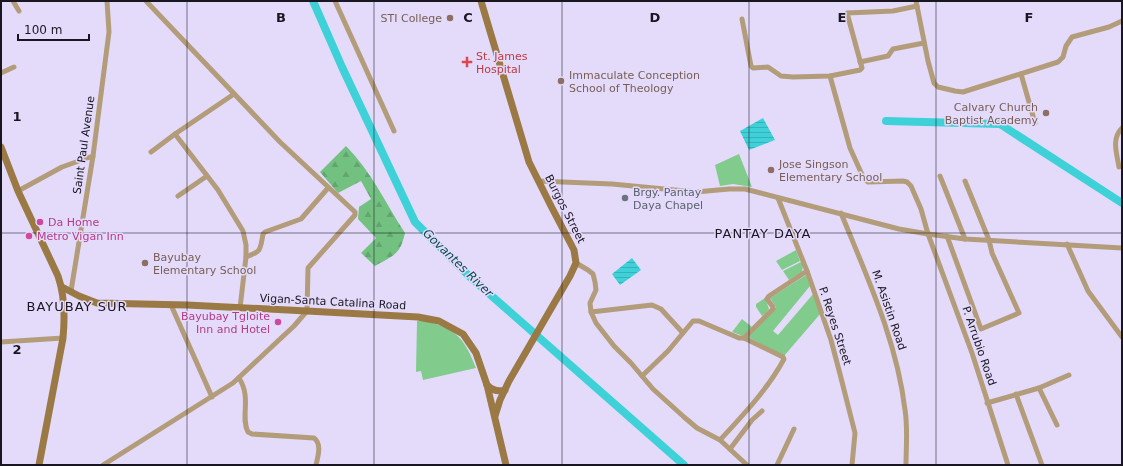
<svg xmlns="http://www.w3.org/2000/svg" width="1123" height="466" viewBox="0 0 1123 466" font-family="'DejaVu Sans',sans-serif">
	<style>
		.green { fill: #81cc8d }
		.forest { fill: url(#forest-firs) }
		.water { fill: url(#water-rules) }
		.lines { fill: none; stroke-linecap: round; stroke-linejoin: round }
		.river { stroke: #3ed1d8; stroke-width: 8 }
		.street { stroke: #b39c7a; stroke-width: 5 }
		.secondary { stroke: #9b7945; stroke-width: 7 }
		.grid { fill: none; stroke: #1a1621; stroke-width: 1; stroke-opacity: 0.55 }
		.education-dot { fill: #8d6e63; stroke: #e4dbfb; stroke-width: 1.5 }
		.health-dot { fill: #e0444e; stroke: #e4dbfb; stroke-width: 1.5 }
		.worship-dot { fill: #6b7280; stroke: #e4dbfb; stroke-width: 1.5 }
		.hotel-dot { fill: #d1479c; stroke: #e4dbfb; stroke-width: 1.5 }
		.labels { text-anchor: middle; dominant-baseline: central; stroke-width: 3; stroke-linejoin: round; paint-order: stroke }
		.education-label { font-size: 11px; fill: #785e54; stroke: #e4dbfb; text-anchor: start }
		.health-label { font-size: 11px; fill: #be3a42; stroke: #e4dbfb; text-anchor: start }
		.street-label { font-size: 11px; fill: #1a1621; stroke: #e4dbfb }
		.worship-label { font-size: 11px; fill: #5b616d; stroke: #e4dbfb; text-anchor: start }
		.hotel-label { font-size: 11px; fill: #b23c85; stroke: #e4dbfb; text-anchor: start }
		.water-label { font-size: 12px; font-style: italic; fill: #0a4b4e; stroke: #e4dbfb }
		.quarter-label { font-size: 13px; letter-spacing: 1px; fill: #1a1621; stroke: #e4dbfb }
		.grid-label { font-size: 13px; text-anchor: middle; font-weight: bold; fill: #1a1621; stroke: #e4dbfb; stroke-width: 3; stroke-linejoin: round; paint-order: stroke }
	</style>
	<defs>
		<pattern id="forest-firs" width="22" height="20" patternUnits="userSpaceOnUse"><rect width="22" height="20" fill="#73c180"/><path d="M5 1l3.5 6h-7zM16 11l3.5 6h-7z" fill="#63a56e"/></pattern>
		<pattern id="water-rules" width="6" height="5" patternUnits="userSpaceOnUse"><rect width="6" height="5" fill="#3ed1d8"/><path d="M0 2.5h6" fill="none" stroke="#36b3b9"/></pattern>
	</defs>
	<rect width="100%" height="100%" fill="#e4dbfb"/>
	<g class="green">
		<polygon points="739,154 752,187 733,184 720,186 715,165"/>
		<polygon points="796,250 800,261 782,270 776,261"/>
		<polygon points="801,262 803,266 802,272 789,280 783,271"/>
		<polygon points="806,275 810,286 773,331 778,335 814,293 821,313 784,356 748,337 776,307 770,298"/>
		<polygon points="765,298 769,309 766,313 762,316 756,307 756,304"/>
		<polygon points="742,319 752,327 743,336 732,332"/>
		<path d="M 423,320 C 456,329 464,337 476,368 L 423,380 L 421,371 L 416,372 L 417,321 Z"/>
	</g>
	<path class="forest" d="M 346,146 C 371,171 386,204 405,233 C 400,255 394,255 375,266 L 361,253 L 376,238 L 358,219 L 359,207 L 371,199 L 361,181 L 338,193 L 320,172 Z"/>
	<g class="water">
		<polygon points="763,118 775,140 749,150 740,131"/>
		<polygon points="632,258 641,270 620,285 612,274"/>
	</g>
	<g class="lines">
		<g class="river">
			<polyline points="313,1 342,67 415,222 469,276 684,465"/>
			<polyline points="886,121 1000,124 1122,203"/>
		</g>
		<g class="street">
			<polyline points="13,1 19,11"/>
			<polyline points="335,1 394,131"/>
			<polyline points="916,1 928,61 934,83 938,87 955,91 963,92 1058,62 1063,57 1066,46 1072,37 1109,27 1122,21"/>
			<polyline points="742,19 751,66 753,68 768,67 781,76 793,77 830,76 860,70 862,68 847,13 893,11 917,6"/>
			<polyline points="860,62 888,56 893,49 924,43"/>
			<polyline points="1,73 14,67"/>
			<polyline points="1021,74 1035,123"/>
			<polyline points="830,76 850,148 864,179 868,182 903,181 907,182 911,186 921,209 928,234 972,353 1008,465"/>
			<polyline points="234,94 175,134 218,190 243,231 246,245 246,257 240,308"/>
			<polyline points="151,152 175,134"/>
			<path d="M 1119,167 C 1117,154 1111,139 1122,128"/>
			<polyline points="940,176 965,239"/>
			<polyline points="538,181 612,184 696,192 729,189 745,189 899,229 928,234 965,239 1122,248"/>
			<polyline points="18,191 62,167 93,156"/>
			<polyline points="178,196 207,176"/>
			<polyline points="778,198 807,271 831,340 840,374 855,433 852,465"/>
			<path d="M 841,213 C 867,277 897,341 905,410 C 908,428 906,447 906,465"/>
			<polyline points="947,236 981,329 1019,313 992,253 989,240 965,181"/>
			<polyline points="1067,244 1088,291 1122,337"/>
			<path d="M 246,257 C 262,251 260,250 263,234 L 265,232 L 301,219 L 328,188"/>
			<polyline points="576,263 588,270 593,274 595,282 596,290 590,303 591,312 596,323 614,346 631,363 653,389 684,417 697,428 720,440 747,465"/>
			<polyline points="71,291 93,156 109,32 107,1"/>
			<polyline points="171,305 212,397"/>
			<polyline points="591,312 652,305 661,309 683,333"/>
			<polyline points="1,342 63,338"/>
			<polyline points="642,376 668,351 693,321 699,321 739,338 744,338 773,309 773,307 767,299 769,296 807,271"/>
			<path d="M 239,378 C 252,398 240,417 248,432 L 252,434 L 314,438 C 322,444 318,456 316,465"/>
			<polyline points="1039,388 1057,425"/>
			<polyline points="1016,394 1042,465"/>
			<polyline points="987,403 1039,388 1069,375"/>
			<path d="M 720,440 C 743,415 768,389 784,359 L 783,357 L 744,338"/>
			<polyline points="730,449 752,420 762,411"/>
			<polyline points="103,465 233,383 294,326 307,311 308,268 355,215 355,212 280,142 146,1"/>
			<polyline points="777,465 794,429"/>
		</g>
		<g class="secondary">
			<polyline points="481,1 529,162 551,206 574,250 576,263 570,276 509,381 500,400 495,416"/>
			<path d="M 1,147 L 18,191 L 58,276 C 65,296 65,317 63,338 L 39,465"/>
			<polyline points="62,287 79,296 97,303 187,305 307,311 418,317 439,321 463,334 476,353 487,385 506,465"/>
			<path d="M 487,385 C 492,390 498,392 505,390"/>
		</g>
	</g>
	<path class="grid" d="M 187,1 L 187,465M 374,1 L 374,465M 562,1 L 562,465M 749,1 L 749,465M 936,1 L 936,465M 1,233 L 1122,233"/>
	<g class="education-dot">
		<circle cx="450" cy="18" r="4"/>
		<circle cx="561" cy="81" r="4"/>
		<circle cx="1046" cy="113" r="4"/>
		<circle cx="771" cy="170" r="4"/>
		<circle cx="145" cy="263" r="4"/>
	</g>
	<path class="health-dot" d="M465 56h4v4h4v4h-4v4h-4v-4h-4v-4h4z"/>
	<circle class="worship-dot" cx="625" cy="198" r="4"/>
	<g class="hotel-dot">
		<circle cx="40" cy="222" r="4"/>
		<circle cx="29" cy="236" r="4"/>
		<circle cx="278" cy="322" r="4"/>
	</g>
	<g class="labels">
		<g class="education-label">
			<text x="442" y="18" text-anchor="end">STI College</text>
			<text x="569" y="75">Immaculate Conception<tspan x="569" dy="13">School of Theology</tspan></text>
			<text x="1038" y="107" text-anchor="end">Calvary Church<tspan x="1038" dy="13">Baptist Academy</tspan></text>
			<text x="779" y="164">Jose Singson<tspan x="779" dy="13">Elementary School</tspan></text>
			<text x="153" y="257">Bayubay<tspan x="153" dy="13">Elementary School</tspan></text>
		</g>
		<g class="health-label">
			<text x="476" y="56">St. James<tspan x="476" dy="13">Hospital</tspan></text>
		</g>
		<g class="street-label">
			<text transform="translate(84 145) rotate(-82)">Saint Paul Avenue</text>
			<text transform="translate(565 209) rotate(63)">Burgos Street</text>
			<text transform="translate(333 302) rotate(3)">Vigan-Santa Catalina Road</text>
			<text transform="translate(889 310) rotate(71)">M. Asistin Road</text>
			<text transform="translate(835 326) rotate(72)">P. Reyes Street</text>
			<text transform="translate(979 346) rotate(71)">P. Arrubio Road</text>
		</g>
		<g class="worship-label">
			<text x="633" y="192">Brgy. Pantay<tspan x="633" dy="13">Daya Chapel</tspan></text>
		</g>
		<g class="hotel-label">
			<text x="48" y="222">Da Home</text>
			<text x="37" y="236">Metro Vigan Inn</text>
			<text x="270" y="316" text-anchor="end">Bayubay Tgloite<tspan x="270" dy="13">Inn and Hotel</tspan></text>
		</g>
		<g class="water-label">
			<text transform="translate(458 263) rotate(44)">Govantes River</text>
		</g>
		<g class="quarter-label">
			<text x="763" y="233">PANTAY DAYA</text>
			<text x="77" y="306">BAYUBAY SUR</text>
		</g>
	</g>
	<g class="grid-label">
		<text x="281" y="22">B</text>
		<text x="468" y="22">C</text>
		<text x="655" y="22">D</text>
		<text x="842" y="22">E</text>
		<text x="1029" y="22">F</text>
		<text x="17" y="121">1</text>
		<text x="17" y="354">2</text>
	</g>
	<rect width="1123" height="466" fill="none" stroke="#1a1621" stroke-width="4"/>
	<path d="M18 34v6h71v-6" fill="none" stroke="#1a1621" stroke-width="2"/>
	<text x="24" y="34" font-size="12" fill="#1a1621" stroke="#e4dbfb" stroke-width="3" paint-order="stroke">100 m</text>
</svg>
